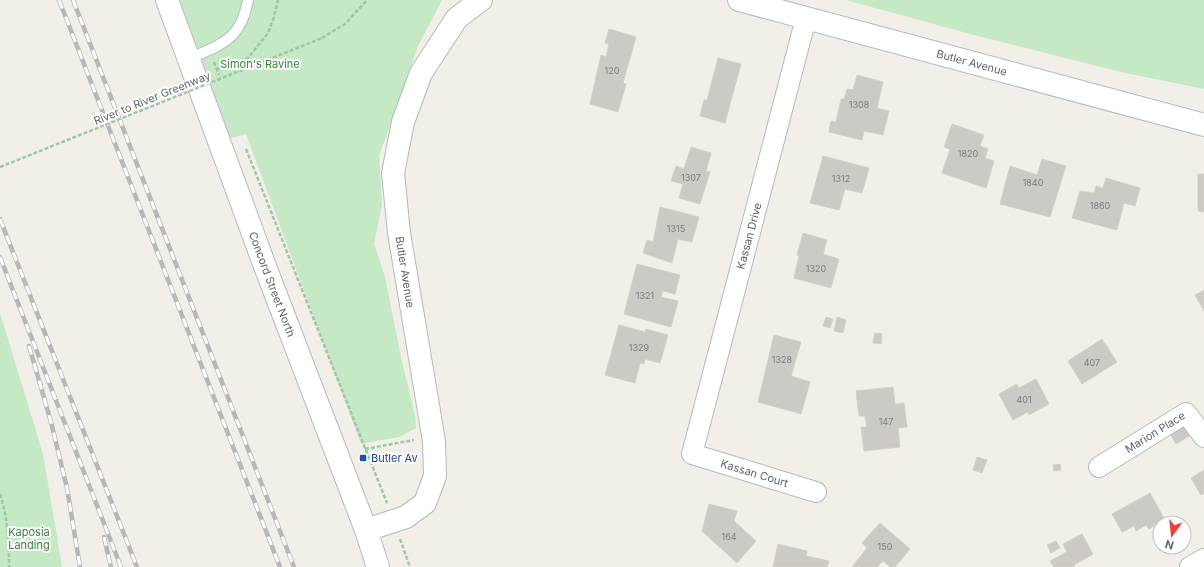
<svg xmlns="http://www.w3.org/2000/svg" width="1204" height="567" viewBox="0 0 1204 567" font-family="Inter,sans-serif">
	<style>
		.green { fill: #c5e8c5 }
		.building { fill: #cccac5; stroke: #d6d1c6 }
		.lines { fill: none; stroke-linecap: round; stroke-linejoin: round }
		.service-casing { stroke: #b5b8bc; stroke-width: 12 }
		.minor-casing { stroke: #b5b8bc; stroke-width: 22 }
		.tertiary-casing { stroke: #b5b8bc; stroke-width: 24 }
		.secondary-casing { stroke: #b6babf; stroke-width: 24 }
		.path { stroke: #9cc7a9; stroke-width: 2.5; stroke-dasharray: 4 2; stroke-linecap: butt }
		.service { stroke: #fff; stroke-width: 10 }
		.minor { stroke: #fff; stroke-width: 20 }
		.tertiary { stroke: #fff; stroke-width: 22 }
		.secondary { stroke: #fff; stroke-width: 22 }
		.rail-casing { stroke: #b6b7b8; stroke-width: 4.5 }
		.rail { stroke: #fff; stroke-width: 3; stroke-dasharray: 9; stroke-linecap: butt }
		.path-bridge { stroke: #9cc7a9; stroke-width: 2.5; stroke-dasharray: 4 2; stroke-linecap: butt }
		.transit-dot { fill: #1a4fb4; stroke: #fff; stroke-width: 1.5 }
		.labels { text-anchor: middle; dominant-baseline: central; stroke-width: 4; stroke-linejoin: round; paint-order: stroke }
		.number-label { font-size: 9px; fill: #7a7d7f }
		.street-label { font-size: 11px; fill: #5f6368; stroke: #fff }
		.park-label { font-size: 11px; fill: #348238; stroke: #fff }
		.transit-label { font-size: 11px; fill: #164399; stroke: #fff; text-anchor: start }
	</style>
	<rect width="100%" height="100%" fill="#f1efe8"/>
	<g class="green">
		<polygon points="166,0 442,0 418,46 379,156 382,205 374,243 385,277 402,362 415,415 416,428 399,437 361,444 246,134 219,141"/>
		<polygon points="846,0 1204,0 1204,89 1121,72 974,35"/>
		<polygon points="0,313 43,454 62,567 0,567"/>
	</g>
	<g class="building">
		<polygon points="609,29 636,37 623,83 626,84 618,112 590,104 601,55 606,57 609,44 605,43"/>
		<polygon points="718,58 741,64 725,123 700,116 704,100 707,100"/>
		<polygon points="857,75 883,82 877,108 889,111 883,135 864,131 862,140 829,132 831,121 836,122 841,99 844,99 847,89 853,90"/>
		<polygon points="952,124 984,135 980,146 988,149 985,158 994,161 986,188 942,173 950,149 944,147"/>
		<polygon points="691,147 711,153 706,171 710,172 700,204 679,198 683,184 671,181 676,166 684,169"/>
		<polygon points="823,156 869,168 862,193 845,189 839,210 810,203"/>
		<polygon points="1042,159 1066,166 1050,217 1000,204 1010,166 1037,175"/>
		<polygon points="1198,174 1204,174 1204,212 1198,211"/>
		<polygon points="1106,178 1140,188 1135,206 1124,203 1117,230 1072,218 1080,191 1094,193 1096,186 1103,188"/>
		<polygon points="660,207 699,217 692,242 678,239 672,263 643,253 647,240 653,242"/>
		<polygon points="803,233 827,240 823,254 839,259 831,288 794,278 799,256 797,255"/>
		<polygon points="637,264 680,275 675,294 663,291 661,297 678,301 671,327 624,314"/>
		<polygon points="1204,290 1204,311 1195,295"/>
		<polygon points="826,317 833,319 830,328 823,326"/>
		<polygon points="837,317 846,320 843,333 834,331"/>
		<polygon points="619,325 645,332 646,329 668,335 660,363 645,359 644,364 640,363 635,383 605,375"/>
		<polygon points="875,333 882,334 881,344 873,343"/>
		<polygon points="774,335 801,342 791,376 810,382 801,414 758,402"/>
		<polygon points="1102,339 1117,362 1082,384 1068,361"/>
		<polygon points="1036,379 1049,404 1029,415 1028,412 1013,420 999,394 1017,384 1019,388"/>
		<polygon points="893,387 895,404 904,403 907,427 898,428 900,447 864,451 861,427 867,427 865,416 859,416 856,391"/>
		<polygon points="1185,425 1191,435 1176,444 1170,434"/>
		<polygon points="977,457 987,460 982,473 973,470"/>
		<polygon points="1060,464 1061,470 1054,471 1053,465"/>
		<polygon points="1204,470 1204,493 1201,495 1191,478"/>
		<polygon points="1150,493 1165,520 1149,529 1146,525 1136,531 1134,526 1122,532 1112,514"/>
		<polygon points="709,504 737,511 734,521 756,541 737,563 702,531"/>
		<polygon points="880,523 910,549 895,567 890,567 883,561 877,567 852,567 867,548 862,543"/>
		<polygon points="1082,534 1093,554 1074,565 1075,567 1054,567 1050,561 1067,552 1063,544"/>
		<polygon points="1056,541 1060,548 1051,553 1047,545"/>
		<polygon points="778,544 807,551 806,556 829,561 827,567 773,567"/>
	</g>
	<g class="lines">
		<g class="service-casing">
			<path id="service" d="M 188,59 C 222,44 241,40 248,0"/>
		</g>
		<g class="minor-casing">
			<g id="minor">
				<path id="s1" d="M 806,18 L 692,454 L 816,492"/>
				<path id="s2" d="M 1099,467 L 1186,413 L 1204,437"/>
				<polyline points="1190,567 1204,559"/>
			</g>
		</g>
		<g class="tertiary-casing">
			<g id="tertiary">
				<path id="s3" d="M 739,0 L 1204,125"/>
				<polyline points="366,530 406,517 425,503 435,476 434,441 399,233 393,173 403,122 421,73 457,18 481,0"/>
			</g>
		</g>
		<g class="secondary-casing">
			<g id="secondary">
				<path id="s4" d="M 167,0 L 266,269 L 366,530 L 378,567"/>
			</g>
		</g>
		<g class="path">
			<polyline points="322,38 345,24 367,0"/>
			<polyline points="214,62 219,75"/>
			<polyline points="217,69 248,58 268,33 274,17 278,0"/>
			<polyline points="246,149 387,503"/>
			<polyline points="365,449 414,440"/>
			<path d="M 0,494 C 8,518 9,542 9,567"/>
			<polyline points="400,539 410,567"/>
		</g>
		<use href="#service" class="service"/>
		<use href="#minor" class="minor"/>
		<use href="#tertiary" class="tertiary"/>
		<use href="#secondary" class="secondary"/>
		<g class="rail-casing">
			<g id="rail">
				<polyline points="59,0 280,567"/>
				<polyline points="73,0 294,567"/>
				<polyline points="0,219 137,567"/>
				<polyline points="0,257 121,567"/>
				<polyline points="29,346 51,422 67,488 80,567"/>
				<polyline points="104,537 111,567"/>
			</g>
		</g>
		<use href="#rail" class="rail"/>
		<polyline class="path-bridge" points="0,167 322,38"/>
	</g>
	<rect class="transit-dot" x="359" y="454" width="8" height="8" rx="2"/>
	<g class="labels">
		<g class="number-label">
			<text x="612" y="70">120</text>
			<text x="859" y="104">1308</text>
			<text x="968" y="153">1820</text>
			<text x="691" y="177">1307</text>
			<text x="841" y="178">1312</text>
			<text x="1033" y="182">1840</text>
			<text x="1100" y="205">1860</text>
			<text x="676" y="228">1315</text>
			<text x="816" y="268">1320</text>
			<text x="645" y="295">1321</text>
			<text x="639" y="347">1329</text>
			<text x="782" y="359">1328</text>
			<text x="1092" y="362">407</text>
			<text x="1024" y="399">401</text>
			<text x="886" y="421">147</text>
			<text x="729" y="536">164</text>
			<text x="885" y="546">150</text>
		</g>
		<g class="street-label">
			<text stroke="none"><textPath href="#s3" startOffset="241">Butler Avenue</textPath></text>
			<text transform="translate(152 98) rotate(-22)">River to River Greenway</text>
			<text transform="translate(749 236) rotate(-75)">Kassan Drive</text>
			<text transform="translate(405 272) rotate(81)">Butler Avenue</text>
			<text stroke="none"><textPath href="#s4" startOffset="303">Concord Street North</textPath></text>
			<text stroke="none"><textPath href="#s2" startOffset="66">Marion Place</textPath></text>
			<text stroke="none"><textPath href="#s1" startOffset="516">Kassan Court</textPath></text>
		</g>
		<g class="park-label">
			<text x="260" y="64">Simon's Ravine</text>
			<text x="29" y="532">Kaposia<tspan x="29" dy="13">Landing</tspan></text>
		</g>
		<g class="transit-label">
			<text x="371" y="458">Butler Av</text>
		</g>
	</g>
	<g transform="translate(1172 535) rotate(195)"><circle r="19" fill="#ffffff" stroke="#bfc1c3"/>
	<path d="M0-3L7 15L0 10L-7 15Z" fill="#ea4335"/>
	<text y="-6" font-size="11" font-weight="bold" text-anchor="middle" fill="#5f6368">N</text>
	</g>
</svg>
